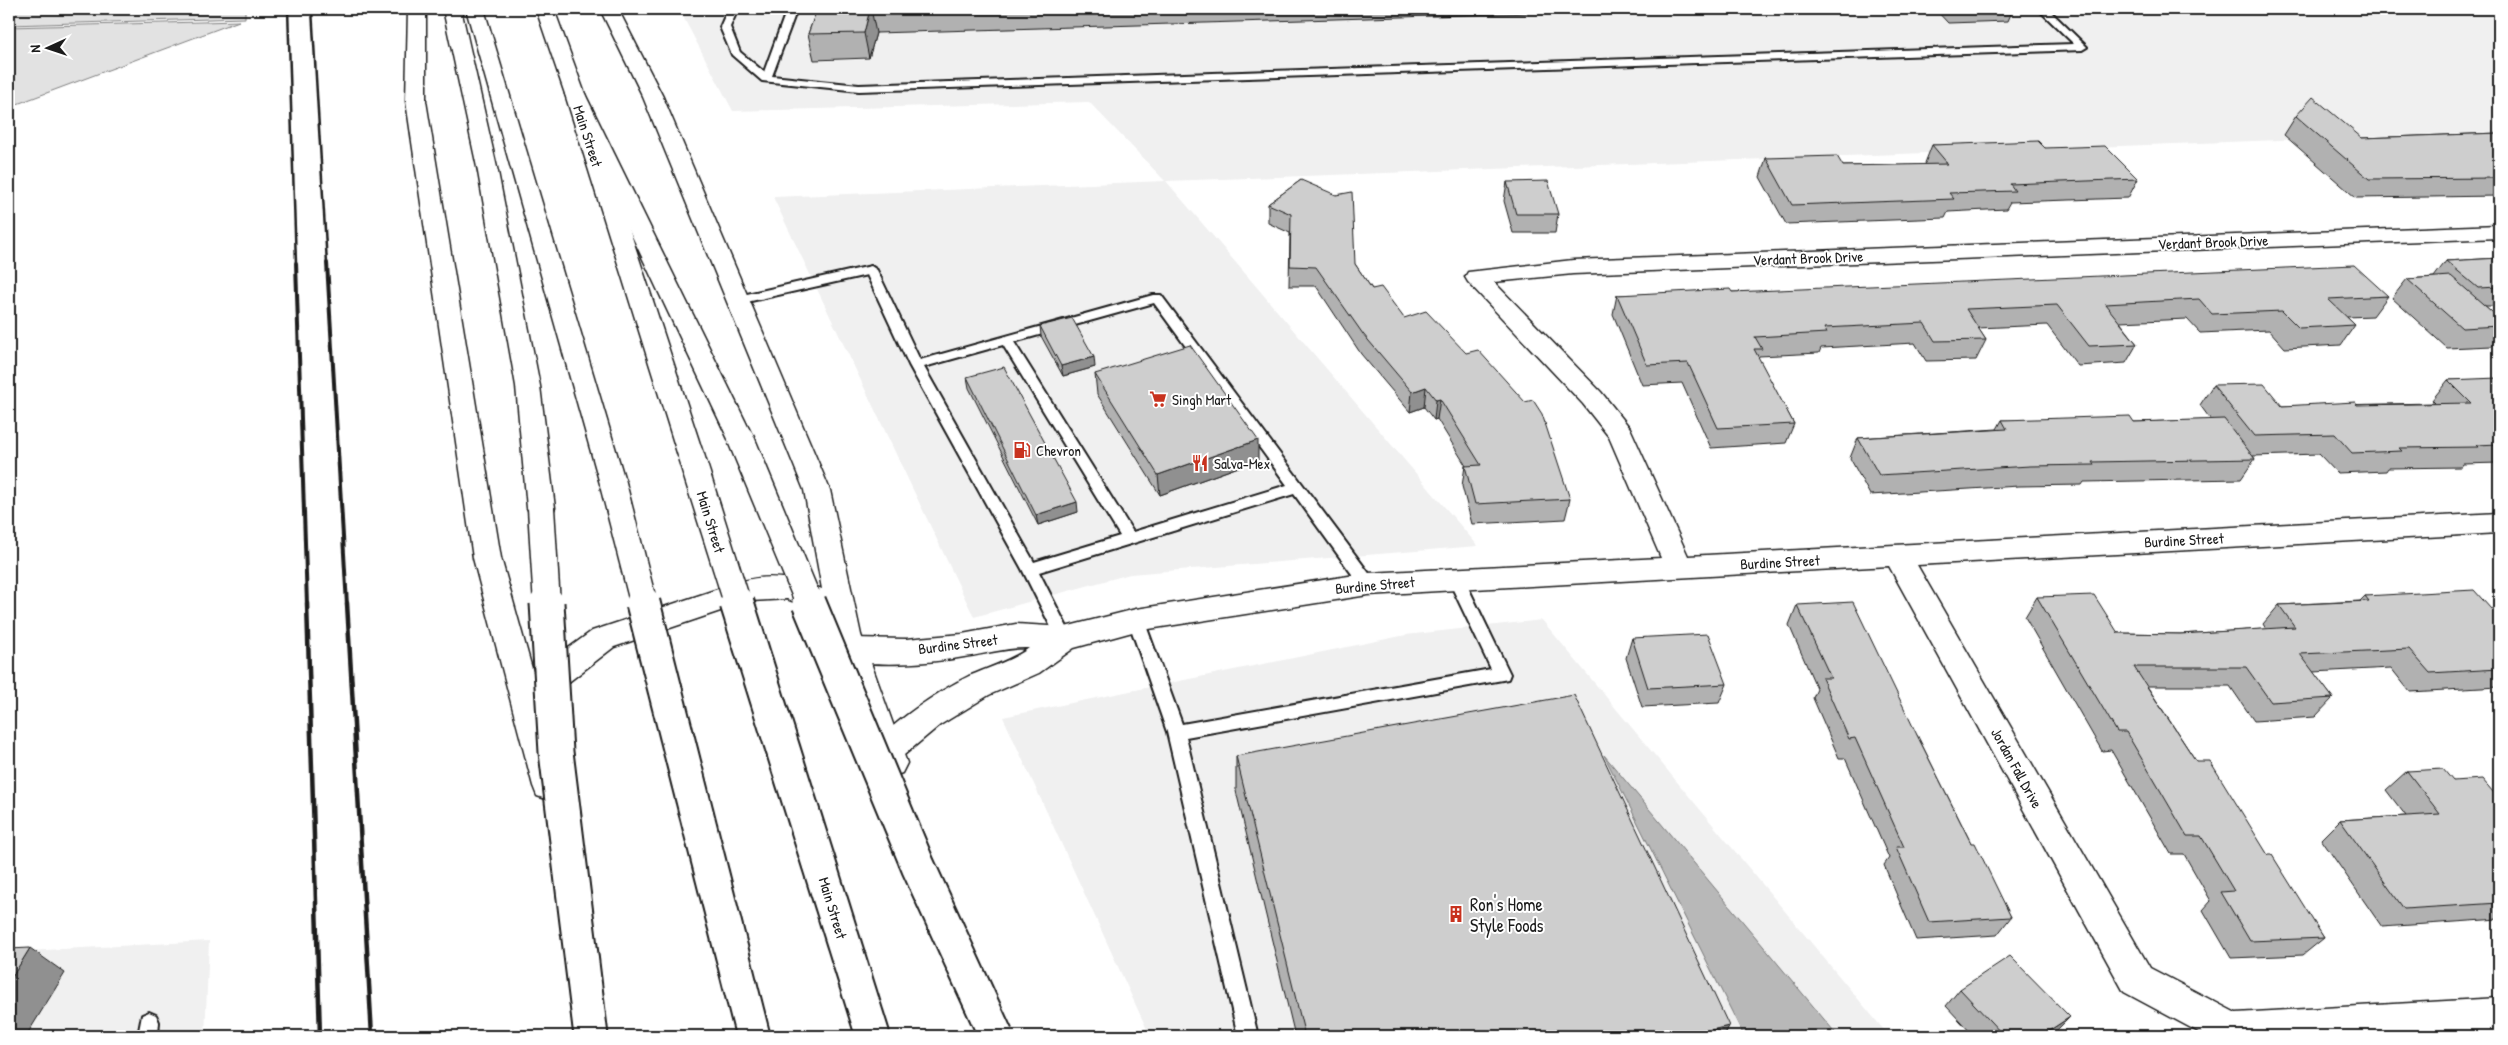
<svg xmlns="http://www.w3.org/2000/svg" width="2508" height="1045" viewBox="0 0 2508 1045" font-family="'Patrick Hand',sans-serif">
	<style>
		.built { fill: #f0f0f0 }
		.green { fill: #e2e2e2; stroke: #7f7f7f }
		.water { fill: #b8b8b8; stroke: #7a7a7a }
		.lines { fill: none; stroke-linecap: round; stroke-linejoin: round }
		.service-casing { stroke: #1c1c1c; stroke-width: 4 }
		.minor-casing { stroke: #1c1c1c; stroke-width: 3 }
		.trunk-casing { stroke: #1c1c1c; stroke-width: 3 }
		.motorway-casing { stroke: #1c1c1c; stroke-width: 3 }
		.service { fill: #fff; fill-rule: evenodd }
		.minor { fill: #fff; fill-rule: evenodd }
		.trunk { fill: #fff; fill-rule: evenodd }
		.motorway { fill: #fff; fill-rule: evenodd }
		.rail-far2 { stroke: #1c1c1c; stroke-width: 2.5 }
		.rail-far1 { stroke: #1c1c1c; stroke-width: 4 }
		.rail { stroke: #1c1c1c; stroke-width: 4.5 }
		.trunk-bridge-far1-casing { stroke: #1c1c1c; stroke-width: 29; stroke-linecap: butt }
		.trunk-bridge-casing { stroke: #1c1c1c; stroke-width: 37; stroke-linecap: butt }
		.motorway-bridge-far1-casing { stroke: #1c1c1c; stroke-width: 29; stroke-linecap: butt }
		.motorway-bridge-casing { stroke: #1c1c1c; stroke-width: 37; stroke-linecap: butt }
		.trunk-bridge-far1 { stroke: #fff; stroke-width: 26 }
		.trunk-bridge { stroke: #fff; stroke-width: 33 }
		.motorway-bridge-far1 { stroke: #fff; stroke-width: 26 }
		.motorway-bridge { stroke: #fff; stroke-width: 33 }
		.wall { fill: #b1b1b1; stroke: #1c1c1c }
		.shaded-wall { fill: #909090; stroke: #1c1c1c }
		.building { fill: #cecece; stroke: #1c1c1c }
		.labels { text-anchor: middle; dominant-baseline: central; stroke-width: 4; stroke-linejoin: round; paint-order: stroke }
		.street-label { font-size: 15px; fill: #1c1c1c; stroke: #fff }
		.poi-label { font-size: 15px; fill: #1c1c1c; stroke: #fff; text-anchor: start }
		.near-poi-label { font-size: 18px; fill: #1c1c1c; stroke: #fff; text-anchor: start }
	</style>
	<rect width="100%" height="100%" fill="#fff"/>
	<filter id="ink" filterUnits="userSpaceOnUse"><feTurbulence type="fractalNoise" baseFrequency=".02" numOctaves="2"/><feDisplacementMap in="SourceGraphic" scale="10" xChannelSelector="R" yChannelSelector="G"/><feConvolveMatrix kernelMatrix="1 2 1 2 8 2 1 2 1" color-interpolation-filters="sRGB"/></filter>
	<g filter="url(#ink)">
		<g class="built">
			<polygon points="679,9 2499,9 2499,132 1166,181 1478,546 1130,574 974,617 773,197 1165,181 1089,102 733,111"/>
			<polygon points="1542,620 1889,1036 1150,1036 1003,717 1406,635"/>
			<polygon points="209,941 205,1036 9,1036 9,952"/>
		</g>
		<g class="green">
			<polygon points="9,9 245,9 245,18 9,25"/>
			<polygon points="239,21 9,107 9,27"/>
		</g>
		<polygon class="water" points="1604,755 1838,1036 1744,1036"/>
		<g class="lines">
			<g class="service-casing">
				<g id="service">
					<polygon points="728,9 738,9 730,27 740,52 764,72 787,9 797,9 772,76 859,85 2074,44 2038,9 2048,9 2087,47 2082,50 859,91 762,81 732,55 720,27"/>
					<path d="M 871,266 L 877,270 L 920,360 L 1153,295 L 1161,295 L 1374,580 L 1376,584 L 1374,588 L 1362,588 L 1294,494 L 1039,572 L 1073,639 L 1071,643 L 1065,645 L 1059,643 L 1022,569 L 909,365 L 867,275 L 738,304 L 732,300 L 738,296 ZM 1154,303 L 1287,485 L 1133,532 L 1014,342 ZM 1003,345 L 1120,536 L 1034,562 L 924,367 Z"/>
					<polygon points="1456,573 1462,575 1464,579 1510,674 1508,679 1186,737 1258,1036 1238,1036 1167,732 1128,620 1130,616 1136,614 1142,616 1144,620 1182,724 1491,669 1448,579 1450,575"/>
					<polygon points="149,1012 156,1015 159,1022 158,1036 138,1036 142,1015"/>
				</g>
			</g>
			<g class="minor-casing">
				<path id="minor" d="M 2499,225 L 2499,238 L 1573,274 L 1494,282 L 1601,392 L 1630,428 L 1688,556 L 2499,513 L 2499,533 L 1917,565 L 2150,968 L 2236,1013 L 2499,998 L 2499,1034 L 2460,1036 L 2206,1036 L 2124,992 L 1889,566 L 1368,595 L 1136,631 L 1074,648 L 1039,673 L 989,695 L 940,725 L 898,760 L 887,764 L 876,760 L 871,751 C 883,727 944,688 969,676 C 990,667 1011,661 1029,648 C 1007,647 986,654 964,657 C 932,663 871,668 840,658 L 836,650 L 840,642 L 851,638 L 906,639 L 962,634 L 1016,624 L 1065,627 L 1136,609 L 1368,573 L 1661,558 L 1609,437 L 1583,404 L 1468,282 L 1465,277 L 1468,272 L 1573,260 Z"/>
			</g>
			<g class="trunk-casing">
				<g id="trunk">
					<path d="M 408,9 L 426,9 L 426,101 L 501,558 L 536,683 L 548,663 L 592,631 L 739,582 C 770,573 793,578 822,589 L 804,490 L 643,97 L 600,9 L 618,9 L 663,97 L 830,490 L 861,635 L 907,763 L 902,773 L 891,777 L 880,773 L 875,763 L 831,635 L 827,613 C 821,615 814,613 811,608 L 787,599 L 750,601 L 614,647 L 570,681 L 556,705 L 543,708 L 565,786 L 561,796 L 549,800 L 537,796 L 533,786 L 473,558 L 406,101 Z"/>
					<polygon points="466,9 484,9 626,484 622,491 613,493 604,491 600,484"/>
					<polygon points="536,9 554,9 585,94 704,456 700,462 691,465 682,462 678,456 565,94"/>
				</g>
			</g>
			<g class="motorway-casing">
				<g id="motorway">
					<polygon points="443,9 461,9 498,172 540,386 555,508 551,515 541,518 531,515 527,508 516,386 478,172"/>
					<polygon points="575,88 582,90 585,94 754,439 750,445 741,448 732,445 728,439 565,94 568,90"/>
				</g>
			</g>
			<use href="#service" class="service"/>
			<use href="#minor" class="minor"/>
			<use href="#trunk" class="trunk"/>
			<use href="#motorway" class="motorway"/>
			<g class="rail-far2">
				<polyline points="288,9 296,264"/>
				<polyline points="312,9 327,264"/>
			</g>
			<g class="rail-far1">
				<polyline points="296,263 307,605"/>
				<polyline points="327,263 347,605"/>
			</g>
			<g class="rail">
				<polyline points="307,603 320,1036"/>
				<polyline points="347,603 372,1036"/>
			</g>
			<g class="trunk-bridge-far1-casing">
				<g id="trunk-bridge-far1">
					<polyline points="691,456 738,605"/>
					<polyline points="613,484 644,605"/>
				</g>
			</g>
			<g class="trunk-bridge-casing">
				<g id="trunk-bridge">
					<polyline points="643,603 753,1036"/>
					<polyline points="737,603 873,1036"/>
				</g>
			</g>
			<g class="motorway-bridge-far1-casing">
				<g id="motorway-bridge-far1">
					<polyline points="741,439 810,605"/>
					<polyline points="541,508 547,605"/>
				</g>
			</g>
			<g class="motorway-bridge-casing">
				<g id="motorway-bridge">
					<polyline points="547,603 556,752 591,1036"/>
					<polyline points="809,603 918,866 996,1036"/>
				</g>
			</g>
			<use href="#trunk-bridge-far1" class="trunk-bridge-far1"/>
			<use href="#trunk-bridge" class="trunk-bridge"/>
			<use href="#motorway-bridge-far1" class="motorway-bridge-far1"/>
			<use href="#motorway-bridge" class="motorway-bridge"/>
		</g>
		<g class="wall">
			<polygon points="817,9 1663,9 876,33 869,58 814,60 808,34"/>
			<polygon points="1935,9 2013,9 2008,21 1948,23"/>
			<polygon points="2296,116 2362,138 2499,133 2499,196 2356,198 2284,135"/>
			<polygon points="1932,145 2045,148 2138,179 2128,198 2010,202 2006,209 1948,212 1945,218 1786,224 1760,177 1766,158 1843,166 1926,165 1925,163"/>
			<polygon points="1301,180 1355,264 1372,289 1404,318 1570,499 1565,519 1472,524 1462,486 1465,466 1466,466 1437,419 1434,420 1424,407 1410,412 1361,354 1316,286 1289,286 1290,233 1268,223 1268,204"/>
			<polygon points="1507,182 1558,214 1555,233 1513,233 1504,201"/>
			<polygon points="2499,258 2499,306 2485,306 2499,318 2499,336 2492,346 2447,348 2392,298 2407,279 2434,277 2446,261"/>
			<polygon points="1732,292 2388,296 2373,316 2347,317 2355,325 2341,345 2285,348 2269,330 2200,333 2187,319 2120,322 2137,344 2126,363 2078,366 2047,325 1978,328 1986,340 1976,360 1926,361 1915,343 1821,348 1819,353 1759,356 1758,358 1794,424 1786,443 1711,448 1682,383 1642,385 1613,314 1617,295"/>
			<polygon points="1040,326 1095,367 1063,376 1041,336"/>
			<polygon points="1095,374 1258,460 1160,495 1097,394"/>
			<polygon points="967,377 1078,512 1038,525 969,388"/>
			<polygon points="2448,380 2499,380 2499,463 2463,464 2461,467 2388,468 2386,471 2337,473 2319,454 2253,456 2255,459 2241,479 2084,482 2082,485 2019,486 1870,495 1850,458 1858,438 1997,429 2002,420 2134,422 2211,420 2200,405 2213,385 2282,406 2435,403 2432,400"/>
			<polygon points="2365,596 2491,609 2499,609 2499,687 2410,692 2391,668 2313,672 2333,698 2315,717 2254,721 2230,686 2147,686 2196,761 2268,855 2324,938 2303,955 2231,958 2203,910 2211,901 2184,854 2171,854 2111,750 2102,751 2025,617 2037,597 2118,633 2180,634 2266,629 2263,624 2279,605 2360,601"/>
			<polygon points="1797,605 1917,735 1971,843 2011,917 1997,935 1916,940 1884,865 1889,858 1845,758 1839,758 1813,698 1817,689 1789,625"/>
			<polygon points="1632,638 1727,684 1719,703 1642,707 1626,658"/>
			<polygon points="1236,756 1729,1026 1724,1036 1295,1036 1236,791"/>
			<polygon points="2407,771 2453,781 2499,799 2499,919 2382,927 2321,839 2340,820 2406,816 2386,790"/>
			<polygon points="1960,989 2053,1034 2049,1036 1974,1036 1946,1006"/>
		</g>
		<g class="shaded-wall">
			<polygon points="870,9 871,9 876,33 869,58 864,33"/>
			<polygon points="1094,357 1095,367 1063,376 1061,366"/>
			<polygon points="1426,387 1424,407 1410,412 1412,392"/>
			<polygon points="1440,399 1437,419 1434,420 1436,400"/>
			<polygon points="1258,440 1258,460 1160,495 1158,475"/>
			<polygon points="1077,502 1078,512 1038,525 1036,515"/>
			<polygon points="30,948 65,973 26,1036 9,1036 9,982"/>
			<polygon points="2070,1017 2053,1034 2049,1036 2041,1036"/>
			<polygon points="1729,1026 1724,1036 1685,1036"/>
		</g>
		<g class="building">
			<polygon points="817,9 870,9 864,33 808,34"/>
			<polygon points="2313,97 2362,138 2499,133 2499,178 2369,179 2296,116"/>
			<polygon points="2038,141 2045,148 2105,146 2138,179 2010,184 2015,191 1949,193 1954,199 1792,205 1766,158 1837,156 1843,166 1948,164 1932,145"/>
			<polygon points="1301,180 1336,195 1352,192 1355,264 1372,289 1381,287 1404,318 1426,311 1466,353 1478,350 1525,402 1533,400 1542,414 1570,499 1475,504 1465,466 1481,465 1440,399 1436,400 1426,387 1412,392 1363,334 1316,267 1290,266 1291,214 1268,204"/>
			<polygon points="1548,181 1558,214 1516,214 1507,182"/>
			<polygon points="2499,258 2499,287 2478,288 2446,261"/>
			<polygon points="2354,265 2388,296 2328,299 2355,325 2299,328 2282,311 2212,314 2199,299 2105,304 2137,344 2089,346 2057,305 1966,309 1986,340 1935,341 1924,323 1824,328 1827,333 1755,337 1762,349 1754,349 1794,424 1718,428 1688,363 1647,365 1617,295 1730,289 1732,292"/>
			<polygon points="2451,276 2499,318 2499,326 2462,328 2407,279"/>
			<polygon points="1072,318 1094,357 1061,366 1040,326"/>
			<polygon points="1190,345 1258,440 1158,475 1095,374"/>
			<polygon points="1004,367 1077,502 1036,515 967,377"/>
			<polygon points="2498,378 2499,380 2499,444 2476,445 2478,447 2399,448 2402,451 2352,453 2335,434 2254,436 2213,385 2264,384 2282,406 2355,402 2357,405 2471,403 2448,380"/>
			<polygon points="2130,416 2134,422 2224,419 2255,459 2092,462 2094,465 2030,466 1879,475 1858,438 2007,429 2002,420"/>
			<polygon points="2474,590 2491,609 2499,609 2499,669 2430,673 2409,649 2300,654 2333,698 2271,702 2246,667 2134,667 2196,761 2210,761 2268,855 2272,855 2324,938 2250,941 2221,892 2234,891 2201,836 2187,836 2126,732 2117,732 2037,597 2094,595 2118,633 2180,634 2295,627 2279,605 2369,601 2365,596"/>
			<polygon points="1853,602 1917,735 1971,843 1975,843 2011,917 1929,922 1896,847 1904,847 1855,738 1849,739 1822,678 1831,678 1797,605"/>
			<polygon points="1708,634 1727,684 1648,688 1632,638"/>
			<polygon points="1574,695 1729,1026 1685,1036 1305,1036 1236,756"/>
			<polygon points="2443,769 2453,781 2482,779 2499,799 2499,903 2404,909 2340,820 2440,814 2407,771"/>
			<polygon points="30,948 9,982 9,949"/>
			<polygon points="2010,956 2070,1017 2041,1036 2004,1036 1960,989"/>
		</g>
	</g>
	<defs>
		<g id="supermarket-bare" transform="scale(1.35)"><path d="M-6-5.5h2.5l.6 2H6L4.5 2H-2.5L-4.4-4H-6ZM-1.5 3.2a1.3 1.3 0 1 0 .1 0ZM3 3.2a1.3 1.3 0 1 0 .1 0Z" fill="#c8321e" stroke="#fff" stroke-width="2.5" paint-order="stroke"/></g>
		<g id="fuel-bare" transform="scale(1.35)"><path d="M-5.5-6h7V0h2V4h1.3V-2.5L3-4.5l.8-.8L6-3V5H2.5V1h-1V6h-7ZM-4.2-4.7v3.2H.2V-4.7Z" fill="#c8321e" stroke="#fff" stroke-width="2.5" paint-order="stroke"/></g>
		<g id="restaurant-bare" transform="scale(1.35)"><path d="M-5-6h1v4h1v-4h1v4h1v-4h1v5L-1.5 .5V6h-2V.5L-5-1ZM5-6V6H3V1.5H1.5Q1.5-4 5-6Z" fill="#c8321e" stroke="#fff" stroke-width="2.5" paint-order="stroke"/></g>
		<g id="building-bare" transform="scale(1.35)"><path d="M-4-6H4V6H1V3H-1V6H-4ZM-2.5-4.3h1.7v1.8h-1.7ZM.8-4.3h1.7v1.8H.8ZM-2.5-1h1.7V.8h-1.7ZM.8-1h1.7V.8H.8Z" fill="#c8321e" stroke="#fff" stroke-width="2.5" paint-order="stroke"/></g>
	</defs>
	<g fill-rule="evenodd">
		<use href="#supermarket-bare" x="1158" y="399"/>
		<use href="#fuel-bare" x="1022" y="450"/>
		<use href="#restaurant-bare" x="1200" y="463"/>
		<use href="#building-bare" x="1456" y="914"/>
	</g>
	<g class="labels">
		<g class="street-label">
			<text transform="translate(588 136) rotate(72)">Main Street</text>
			<text transform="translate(2213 242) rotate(-2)">Verdant Brook Drive</text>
			<text transform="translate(1808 258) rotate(-2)">Verdant Brook Drive</text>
			<text transform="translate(711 522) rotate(73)">Main Street</text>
			<text transform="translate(2184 540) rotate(-3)">Burdine Street</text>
			<text transform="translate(1780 562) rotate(-3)">Burdine Street</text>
			<text transform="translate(1375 585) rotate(-5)">Burdine Street</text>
			<text transform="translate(958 644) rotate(-7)">Burdine Street</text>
			<text transform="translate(2017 768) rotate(61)">Jordan Fall Drive</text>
			<text transform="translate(833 908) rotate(73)">Main Street</text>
		</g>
		<g class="poi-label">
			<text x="1172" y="399">Singh Mart</text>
			<text x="1036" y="450">Chevron</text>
			<text x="1214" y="463">Salva-Mex</text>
		</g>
		<g class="near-poi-label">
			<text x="1470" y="904">Ron's Home<tspan x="1470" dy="21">Style Foods</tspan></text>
		</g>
	</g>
	<rect width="2508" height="1045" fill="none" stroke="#fff" stroke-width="30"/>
	<rect x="15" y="15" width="2478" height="1015" fill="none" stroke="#1c1c1c" stroke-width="2" filter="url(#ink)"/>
	<g transform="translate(48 48) rotate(267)" stroke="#ffffff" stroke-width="4" paint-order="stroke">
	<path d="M0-4L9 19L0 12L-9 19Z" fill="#1c1c1c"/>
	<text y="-8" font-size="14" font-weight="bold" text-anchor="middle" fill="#1c1c1c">N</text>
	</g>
</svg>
